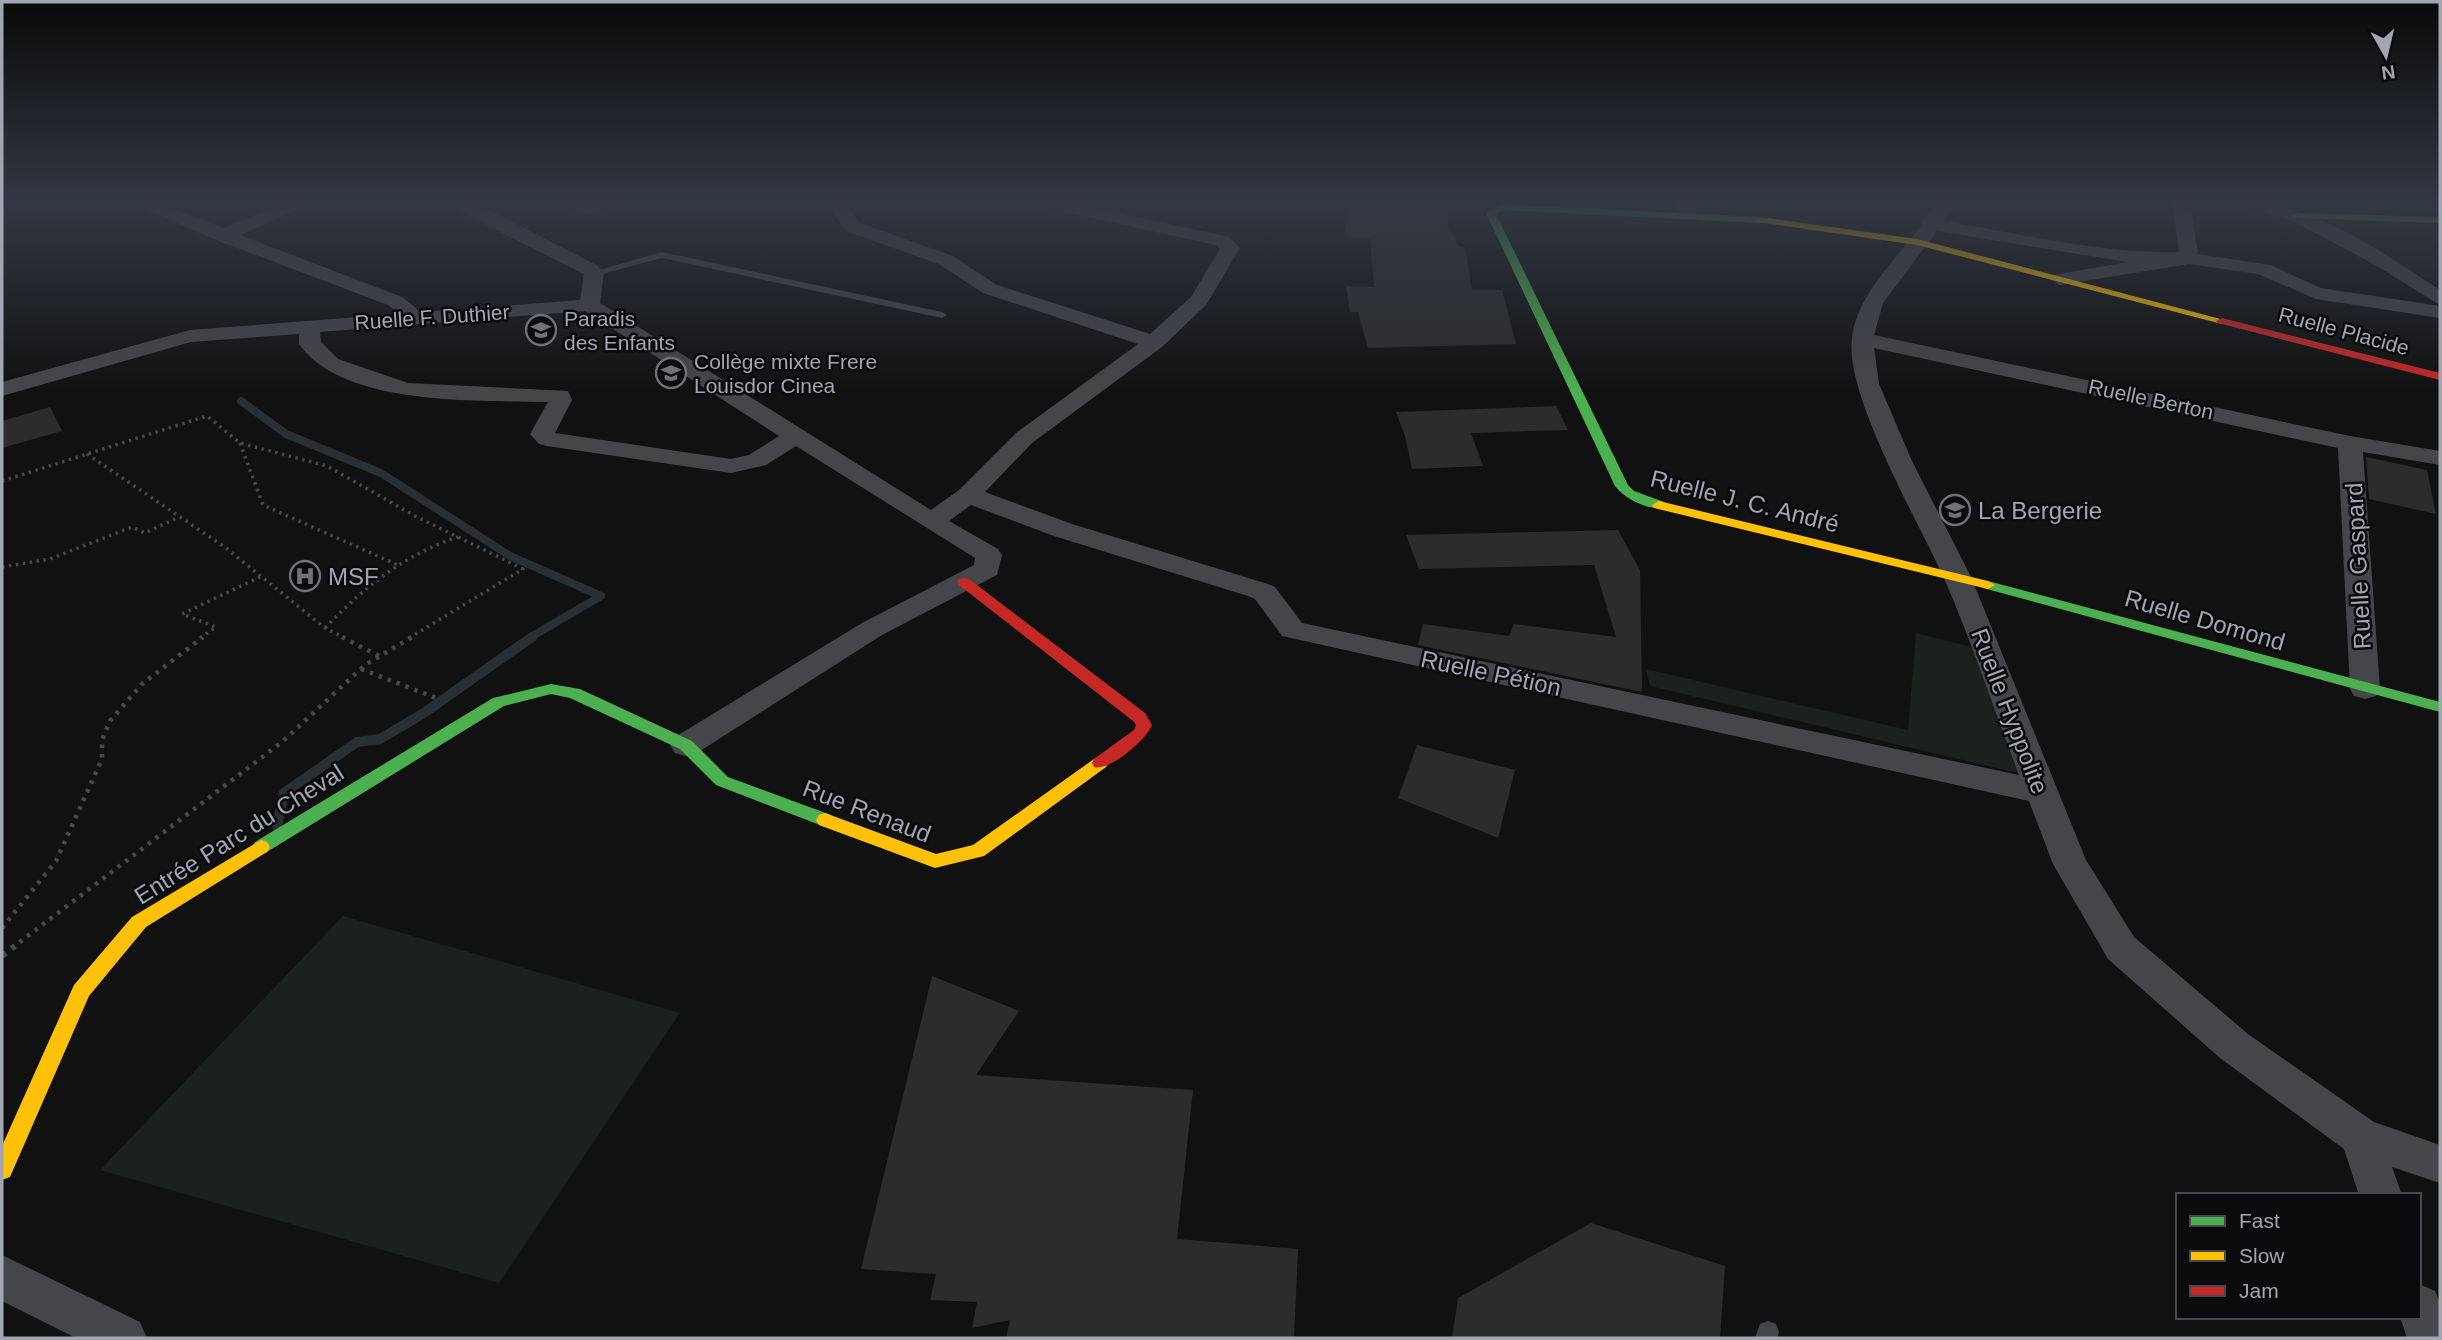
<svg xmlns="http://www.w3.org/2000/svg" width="2442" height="1340" viewBox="0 0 2442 1340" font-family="Arial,sans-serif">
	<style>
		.built { fill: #1b1b1d }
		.green { fill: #1b211c }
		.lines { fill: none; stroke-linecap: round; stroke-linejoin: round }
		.stream-far1 { stroke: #282f35; stroke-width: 8 }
		.stream { stroke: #282f35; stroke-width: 10 }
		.building { fill: #2c2c2c }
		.path-far2 { stroke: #47484b; stroke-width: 3.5; stroke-dasharray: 2.5 4.5; stroke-linecap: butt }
		.path-far1 { stroke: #47484b; stroke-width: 4.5; stroke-dasharray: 3.5 6; stroke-linecap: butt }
		.path { stroke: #47484b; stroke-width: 6; stroke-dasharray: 5 7; stroke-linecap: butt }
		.lane { fill: #45464a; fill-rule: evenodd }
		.street { fill: #45464a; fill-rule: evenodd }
		.fast { fill: #4caf50; fill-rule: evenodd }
		.slow { fill: #ffc107; fill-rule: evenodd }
		.jam { fill: #c62828; fill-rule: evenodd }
		.labels { text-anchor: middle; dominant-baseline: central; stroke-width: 5; stroke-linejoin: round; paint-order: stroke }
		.far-street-label { font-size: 21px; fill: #a2a6b2; stroke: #0b0b0d }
		.far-poi-label { font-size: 21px; fill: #a2a6b2; stroke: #0b0b0d; text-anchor: start }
		.street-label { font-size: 24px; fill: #a2a6b2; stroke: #0b0b0d }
		.poi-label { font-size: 24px; fill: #a2a6b2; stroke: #0b0b0d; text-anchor: start }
	</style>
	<rect width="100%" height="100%" fill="#111"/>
	<polygon class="built" points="2322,220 2440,223 2440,282 2413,274"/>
	<g class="green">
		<polygon points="1916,633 1975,648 2022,774 1650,686 1646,669 1908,730"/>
		<polygon points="343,916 680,1013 499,1283 100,1170"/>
	</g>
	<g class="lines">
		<polyline class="stream-far1" points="241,401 286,434 381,473 510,556 601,596 529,638"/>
		<polyline class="stream" points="277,826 284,793 357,742 380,739 424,713 532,637"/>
	</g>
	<g class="building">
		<polygon points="1351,201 1449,201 1447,226 1460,247 1465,247 1472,290 1502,290 1516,344 1368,348 1358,312 1350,312 1346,286 1374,287 1370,239 1344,237"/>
		<polygon points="1556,406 1568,430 1471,433 1483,466 1412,469 1405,436 1396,412"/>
		<polygon points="50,407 62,431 2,448 2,421"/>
		<polygon points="2366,457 2427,470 2436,514 2369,499"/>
		<polygon points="1618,530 1640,570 1642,692 1418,645 1423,624 1509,636 1514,624 1616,637 1594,565 1419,569 1406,535"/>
		<polygon points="1417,745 1515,770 1498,838 1398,798"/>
		<polygon points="932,976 1019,1011 976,1075 1193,1090 1177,1239 1298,1249 1294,1338 1006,1338 1010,1320 972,1328 977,1302 930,1300 936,1274 861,1269"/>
		<polygon points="1591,1223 1725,1266 1720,1338 1452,1338 1458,1298"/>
	</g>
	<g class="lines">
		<g class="path-far2">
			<polyline points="240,443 263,505 400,566"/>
			<polyline points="87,454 226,548 325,628 345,638"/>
			<polyline points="2,481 207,416 240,443 327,466 415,516 523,569 409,638"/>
			<polyline points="2,567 50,559 132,527 145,533 179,517"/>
			<path d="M 325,628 C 363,588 405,554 458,537"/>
			<polyline points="200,638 216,627 182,614 260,577"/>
		</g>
		<g class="path-far1">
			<polyline points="342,637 379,656"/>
			<polyline points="361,669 436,698"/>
			<polyline points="2,928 56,861 102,759 102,740 110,721 142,684 203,637"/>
			<polyline points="12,948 282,742 365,665 412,637"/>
		</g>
		<polyline class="path" points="2,956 15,946"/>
		<g class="lane">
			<polygon points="662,252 942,312 947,315 942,318 662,258 594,276 589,273"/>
			<polygon points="1768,1321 1776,1324 1779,1332 1777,1338 1755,1338 1760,1324"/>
		</g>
		<g class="street">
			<path d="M 127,201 L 152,201 L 224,228 L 289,201 L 316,201 L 240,235 L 402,297 L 421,312 L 580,300 L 584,274 L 471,217 L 451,201 L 472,201 L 598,266 L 604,273 L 600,303 L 931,510 L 959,490 L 1016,433 L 1138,344 L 983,293 L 939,264 L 846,231 L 825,201 L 843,201 L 860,223 L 953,256 L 997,285 L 1150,334 L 1191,297 L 1220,249 L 1216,245 L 1032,205 L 1029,201 L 1063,201 L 1229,237 L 1240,248 L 1206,305 L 1162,347 L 1032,443 L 985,492 L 1072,524 L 1268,584 L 1275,587 L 1302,623 L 2019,775 C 1994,709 1971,640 1943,576 C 1918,521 1844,394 1852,338 C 1857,295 1896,259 1921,226 L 1922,220 L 1941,201 L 1959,201 L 1944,221 C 2021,234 2101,254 2179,252 L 2172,201 L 2190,201 L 2198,254 L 2270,265 L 2321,288 L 2440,306 L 2440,318 L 2316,299 L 2258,274 L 2189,264 L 2060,285 L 2050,279 L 2053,275 L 2128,262 L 1937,231 L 1883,303 L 1874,335 L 2350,436 L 2440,451 L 2440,465 L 2363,452 L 2380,689 L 2376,696 L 2365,699 L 2354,696 L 2350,689 L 2338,448 L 1874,348 L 1879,384 L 1912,461 L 1971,577 L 2086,860 L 2134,937 L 2248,1034 L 2374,1122 L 2440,1145 L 2440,1183 L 2392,1167 L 2402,1195 L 2359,1195 L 2344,1149 L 2220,1058 L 2108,959 L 2053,864 L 2029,801 L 1282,636 L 1255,599 L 1248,596 L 1054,536 L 971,505 L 949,521 L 998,549 L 1002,555 L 997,575 L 882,635 L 697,753 L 686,756 L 675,753 L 670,745 L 675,737 L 862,623 L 974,565 L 975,558 L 796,446 L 766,465 L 731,473 L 547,446 L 539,444 L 530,434 L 548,402 C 479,400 343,407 299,344 L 299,334 L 191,342 L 2,396 L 2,382 L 190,330 L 398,314 L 388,305 L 216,240 ZM 585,311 L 779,436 L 749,455 L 731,459 L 555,433 L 572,400 L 568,391 L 408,383 L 338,359 L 321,342 L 320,332 Z"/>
			<polygon points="548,201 588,203 628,201 625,205 588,214 551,205"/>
			<polygon points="1672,201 1690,201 1697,212 1694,216 1682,216"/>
			<path d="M 2236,201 C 2311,201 2379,250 2440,290 L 2440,305 L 2377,266 L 2291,220 L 2239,205 Z"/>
			<polygon points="2,1255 140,1322 147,1338 76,1338 2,1301"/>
			<polygon points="2419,1284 2435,1291 2440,1303 2440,1338 2407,1338 2400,1317 2419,1317"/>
		</g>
		<g class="fast">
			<path d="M 1501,204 L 1760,217 L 1765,220 L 1760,223 L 1503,210 L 1496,214 L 1628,485 L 1634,491 L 1664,502 L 1666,505 L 1664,508 C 1647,510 1625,499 1615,486 L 1486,213 Z"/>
			<polygon points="2297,213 2440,217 2440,223 2294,218 2292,216"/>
			<polygon points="1988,581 2440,702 2440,712 1983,588 1981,585"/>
			<polygon points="551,684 580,689 692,741 728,777 831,815 834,820 831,825 825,827 716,785 680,749 570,698 551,694 504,706 267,852 261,854 255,852 252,847 255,842 493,698"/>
		</g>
		<g class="slow">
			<polygon points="1760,217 1917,239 2228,321 2222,324 1917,245 1757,222 1755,220"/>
			<polygon points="1659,501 1988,581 1995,585 1988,589 1654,508 1652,505"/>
			<polygon points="1100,757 1106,759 1108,763 1106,767 984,856 935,868 819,825 816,820 819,815 825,813 936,854 973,845 1094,759"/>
			<polygon points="261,840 267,842 270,847 267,852 146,927 89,996 10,1177 2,1180 2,1146 74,985 132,917"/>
		</g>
		<g class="jam">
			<polygon points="2222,318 2440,373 2440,380 2218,323 2216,321"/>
			<path d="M 964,578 L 969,579 L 1145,713 L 1152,725 C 1147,739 1109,772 1094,767 L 1092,763 L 1094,759 L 1134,730 L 1136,725 L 1133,721 L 959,585 L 957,582 L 959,579 Z"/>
		</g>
	</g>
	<linearGradient id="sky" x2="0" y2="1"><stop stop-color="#090909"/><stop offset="0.52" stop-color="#323843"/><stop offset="1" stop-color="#323843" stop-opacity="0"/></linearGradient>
	<rect width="2442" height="389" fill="url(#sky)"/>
	<defs>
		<g id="school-ring" transform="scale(1.575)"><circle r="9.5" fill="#0b0b0d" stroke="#6f727a" stroke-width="1.5"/><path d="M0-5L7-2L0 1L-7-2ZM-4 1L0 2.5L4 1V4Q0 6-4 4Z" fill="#6f727a"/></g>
		<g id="hospital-ring" transform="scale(1.575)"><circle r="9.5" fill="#0b0b0d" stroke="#6f727a" stroke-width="1.5"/><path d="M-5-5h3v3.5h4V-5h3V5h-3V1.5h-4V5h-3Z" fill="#6f727a"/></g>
	</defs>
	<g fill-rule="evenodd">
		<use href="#school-ring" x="541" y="330"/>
		<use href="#school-ring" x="671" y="373"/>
		<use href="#school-ring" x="1955" y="510"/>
		<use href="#hospital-ring" x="305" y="576"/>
	</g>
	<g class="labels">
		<g class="far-street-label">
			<text transform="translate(432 317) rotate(-4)">Ruelle F. Duthier</text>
			<text transform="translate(2344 331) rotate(15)">Ruelle Placide</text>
			<text transform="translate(2151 399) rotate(12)">Ruelle Berton</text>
		</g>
		<g class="far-poi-label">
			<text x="564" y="318">Paradis<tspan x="564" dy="24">des Enfants</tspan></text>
			<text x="694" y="361">Collège mixte Frere<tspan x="694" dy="24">Louisdor Cinea</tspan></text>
		</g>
		<g class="street-label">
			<text transform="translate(1745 501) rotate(14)">Ruelle J. C. André</text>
			<text transform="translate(2358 566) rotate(-93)">Ruelle Gaspard</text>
			<text transform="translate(2205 620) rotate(16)">Ruelle Domond</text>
			<text transform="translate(1491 673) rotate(12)">Ruelle Pétion</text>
			<text transform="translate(2010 711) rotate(69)">Ruelle Hyppolite</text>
			<text transform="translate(867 811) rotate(21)">Rue Renaud</text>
			<text transform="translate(239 834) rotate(-32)">Entrée Parc du Cheval</text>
		</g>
		<g class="poi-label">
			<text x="1978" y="510">La Bergerie</text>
			<text x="328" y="576">MSF</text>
		</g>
	</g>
	<rect width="2442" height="1340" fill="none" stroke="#a2a6b2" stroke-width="7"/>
	<rect x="2176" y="1193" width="245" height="126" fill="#0b0b0d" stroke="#47494f" stroke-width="2"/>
	<rect x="2190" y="1216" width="35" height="10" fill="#4caf50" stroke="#47494f" stroke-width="2"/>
	<text x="2239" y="1228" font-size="21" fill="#a2a6b2">Fast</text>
	<rect x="2190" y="1251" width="35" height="10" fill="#ffc107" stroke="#47494f" stroke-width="2"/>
	<text x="2239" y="1263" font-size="21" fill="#a2a6b2">Slow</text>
	<rect x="2190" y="1286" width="35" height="10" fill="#c62828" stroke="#47494f" stroke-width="2"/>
	<text x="2239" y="1298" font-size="21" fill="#a2a6b2">Jam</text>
	<g transform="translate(2386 56) rotate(172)" stroke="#0b0b0d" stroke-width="5" paint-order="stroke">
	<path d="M0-5L12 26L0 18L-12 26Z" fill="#a2a6b2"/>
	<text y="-10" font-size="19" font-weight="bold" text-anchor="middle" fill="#a2a6b2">N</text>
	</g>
</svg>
